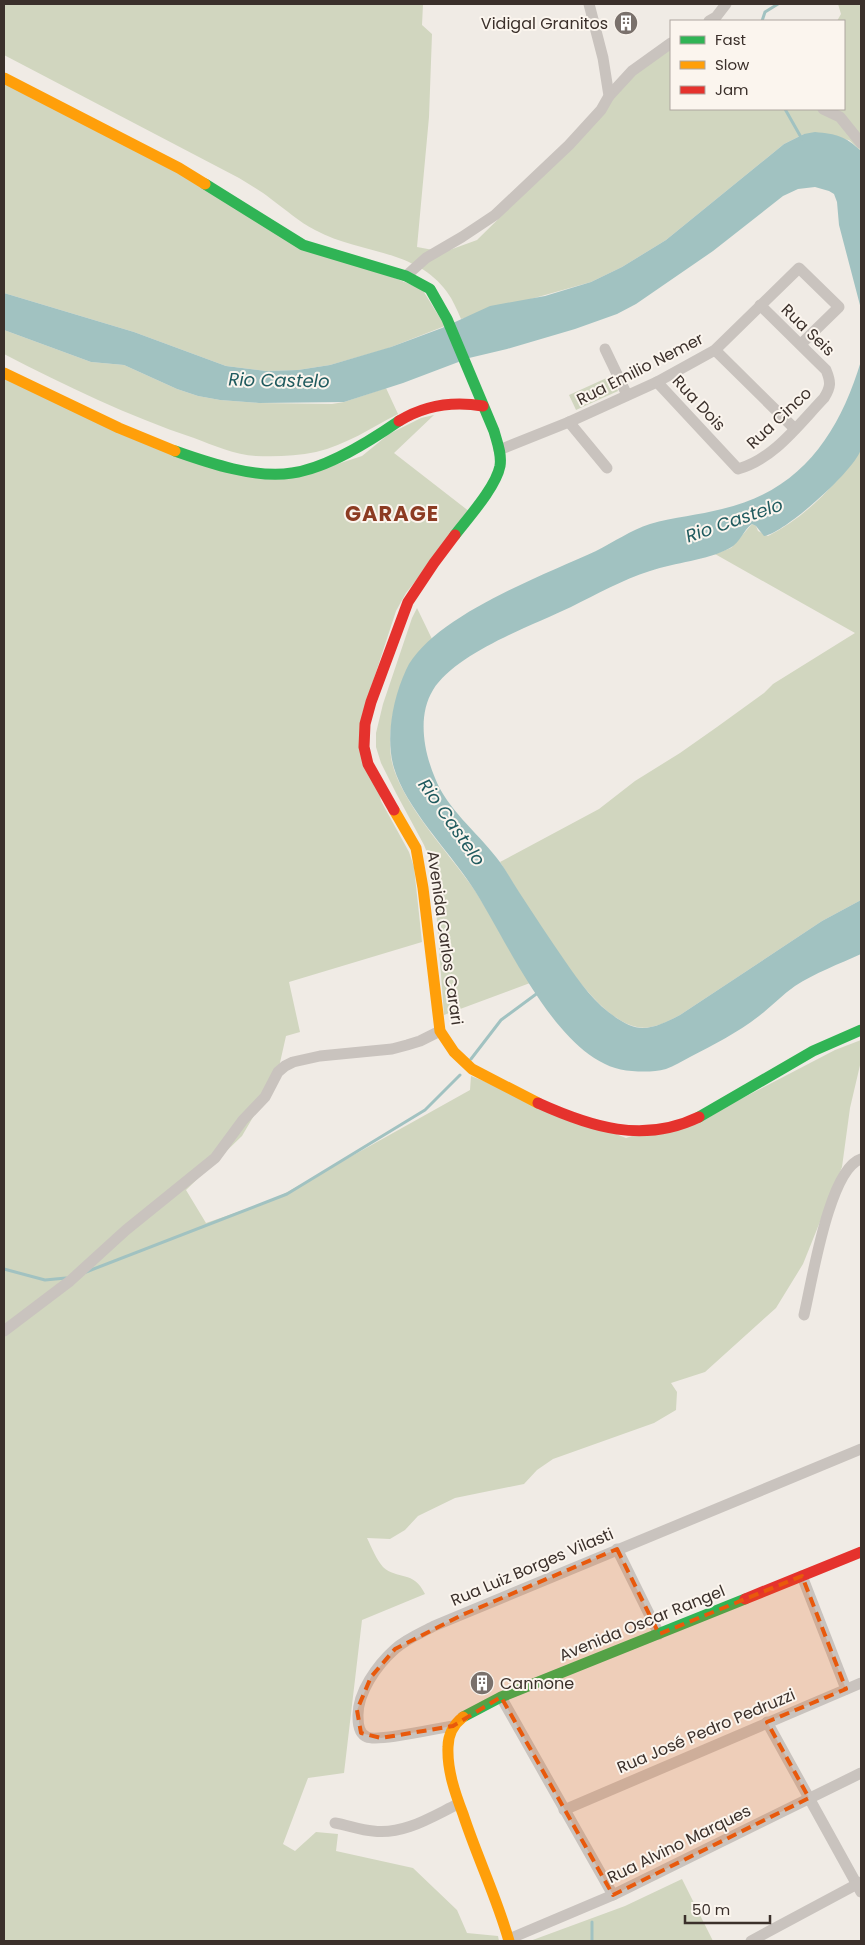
<svg xmlns="http://www.w3.org/2000/svg" width="865" height="1945" viewBox="0 0 865 1945" font-family="Poppins,sans-serif">
	<style>
		.green { fill: #d1d6bf }
		.water { fill: #a1c2c1 }
		.lines { fill: none; stroke-linecap: round; stroke-linejoin: round }
		.stream { stroke: #a1c2c1; stroke-width: 3 }
		.street { stroke: #c9c3be; stroke-width: 11 }
		.fast { stroke: #30b455; stroke-width: 11 }
		.slow { stroke: #ff9f0a; stroke-width: 11 }
		.jam { stroke: #e5322d; stroke-width: 11 }
		.marked { fill: #e8590c; fill-opacity: 0.2; stroke: #e8590c; stroke-width: 4; stroke-dasharray: 10 6; stroke-linejoin: round }
		.labels { text-anchor: middle; dominant-baseline: central; stroke-width: 4; stroke-linejoin: round; paint-order: stroke }
		.poi-label { font-size: 16px; fill: #3b302b; stroke: #fbf5ee; text-anchor: end }
		.street-label { font-size: 16px; fill: #3b302b; stroke: #fbf5ee }
		.water-label { font-size: 18px; font-style: italic; fill: #1f5a5e; stroke: #fbf5ee }
		.district-label { font-size: 21px; font-weight: bold; letter-spacing: 1px; fill: #8c3b22; stroke: #fbf5ee }
	</style>
	<rect width="100%" height="100%" fill="#f0ebe5"/>
	<g class="green">
		<path d="M 4,4 L 423,4 L 422,25 L 432,34 L 429,117 L 417,247 L 444,252 L 477,240 L 549,169 L 634,70 L 671,47 L 671,109 L 844,109 L 844,21 L 837,21 L 841,14 L 838,4 L 861,4 L 861,151 L 849,140 L 804,134 L 784,144 L 666,240 L 622,267 L 591,282 L 461,319 C 457,310 453,300 447,292 C 415,248 358,254 315,230 C 299,222 285,209 271,199 C 261,191 250,185 239,178 L 4,55 Z"/>
		<polygon points="4,74 297,239 422,289 445,326 386,349 330,365 298,370 266,371 226,366 134,332 4,293"/>
		<path d="M 4,330 L 91,362 L 124,365 L 177,389 L 198,396 L 220,400 L 259,403 L 332,404 L 344,402 L 386,388 L 398,414 C 371,428 346,445 316,452 C 297,456 275,457 256,456 C 235,455 213,445 194,438 C 128,416 66,386 4,354 Z"/>
		<path d="M 4,374 L 237,473 L 316,471 L 362,456 L 389,434 L 421,418 L 434,415 L 394,453 L 470,512 L 406,593 L 396,611 L 362,715 L 381,801 L 409,852 L 414,867 L 422,942 L 289,982 L 300,1032 L 286,1036 L 277,1076 L 242,1136 L 186,1190 L 206,1223 L 273,1200 L 470,1090 L 471,1076 L 626,1138 L 735,1102 L 835,1050 L 861,1040 L 861,1061 L 850,1108 L 842,1167 L 803,1264 L 776,1308 L 705,1372 L 671,1383 L 677,1392 L 676,1410 L 654,1423 L 553,1459 L 537,1470 L 524,1484 L 455,1498 L 418,1516 L 405,1530 L 390,1539 L 367,1538 C 372,1548 376,1559 383,1567 C 397,1580 414,1570 425,1594 L 362,1620 L 344,1773 L 308,1778 L 283,1844 L 295,1851 L 316,1832 L 338,1834 L 336,1851 L 413,1868 L 457,1910 L 467,1933 L 498,1936 L 499,1941 L 4,1941 Z"/>
		<polygon points="611,376 618,391 576,410 569,395"/>
		<path d="M 861,449 L 861,900 L 822,921 L 680,1015 C 666,1022 653,1030 637,1027 C 590,1019 526,903 500,862 L 599,809 L 635,781 L 680,753 L 717,727 L 764,693 L 773,684 L 855,633 L 715,554 L 731,548 L 752,524 L 756,526 L 758,531 L 768,536 C 806,517 837,484 861,449 Z"/>
		<path d="M 417,608 L 432,639 C 413,655 404,673 397,697 C 392,716 388,737 391,757 C 397,798 447,851 471,885 C 493,916 508,951 530,983 L 444,1015 L 434,881 L 431,862 L 424,845 L 396,793 L 381,763 L 376,747 L 376,733 L 383,704 L 412,618 Z"/>
		<polygon points="682,1879 713,1941 530,1941 625,1906"/>
	</g>
	<g class="water">
		<path d="M 815,132 C 837,134 845,136 861,151 L 861,309 L 839,225 L 837,202 L 834,194 L 829,191 L 815,187 L 798,189 L 783,196 L 713,251 L 636,304 L 617,314 L 575,329 L 507,349 L 469,358 L 403,383 L 344,402 L 259,403 L 220,400 L 198,396 L 177,389 L 124,365 L 91,362 L 4,330 L 4,293 L 134,332 L 226,366 L 266,371 L 298,370 L 330,365 L 391,347 L 442,328 L 490,306 L 545,296 L 591,282 L 622,267 L 666,240 L 784,144 L 804,134 Z"/>
		<path d="M 861,361 C 861,382 861,404 861,426 C 861,432 863,442 861,449 C 856,469 785,533 764,536 L 756,526 L 752,524 C 743,530 741,542 730,548 C 706,561 676,562 650,571 C 622,580 597,594 571,607 C 531,626 456,653 433,690 C 417,716 424,752 435,778 C 447,809 476,831 496,857 C 505,868 511,880 519,892 C 534,915 549,938 565,961 C 583,987 600,1011 629,1025 C 647,1033 664,1023 680,1015 L 822,921 L 861,900 L 861,954 C 839,964 815,973 795,986 C 782,995 771,1007 759,1016 C 737,1033 713,1045 690,1057 C 682,1061 674,1066 666,1069 C 655,1072 643,1072 632,1071 C 559,1068 507,938 471,885 C 448,850 406,808 394,768 C 385,738 393,698 406,670 C 431,617 544,575 596,551 C 614,542 631,530 650,524 C 674,517 699,515 722,509 C 801,491 839,434 861,361 Z"/>
	</g>
	<g class="lines">
		<g class="stream">
			<polyline points="762,21 765,12 778,4"/>
			<polyline points="785,109 802,139"/>
			<polyline points="471,1059 501,1020 539,992"/>
			<polyline points="4,1269 45,1280 66,1278"/>
			<polyline points="86,1272 287,1194 425,1110 460,1075"/>
			<polyline points="592,1922 592,1941"/>
		</g>
		<g class="street">
			<polyline points="709,21 716,17 726,4"/>
			<polyline points="609,96 632,71 671,43"/>
			<polyline points="823,109 840,117 861,143"/>
			<polyline points="406,276 426,258 462,237 495,215 569,145 601,110 609,96 603,58 589,4"/>
			<polyline points="605,349 627,395"/>
			<polyline points="715,350 795,429"/>
			<path d="M 657,382 L 738,469 C 774,459 799,424 824,398 C 831,387 831,382 826,370 L 760,305"/>
			<polyline points="569,422 607,468"/>
			<polyline points="499,450 569,422 657,382 715,350 799,268 839,307 801,344"/>
			<path d="M 804,1315 C 812,1282 829,1169 861,1159"/>
			<polyline points="4,1331 70,1281 126,1230 215,1158 243,1120 265,1097 278,1072 285,1066 293,1062 320,1056 392,1049 407,1045 420,1041 440,1031"/>
			<polyline points="617,1549 659,1634"/>
			<polyline points="802,1576 846,1689"/>
			<polyline points="501,1697 613,1895"/>
			<polyline points="767,1722 861,1892"/>
			<path d="M 453,1726 C 438,1728 378,1742 367,1737 C 359,1734 358,1725 358,1717 C 357,1693 377,1665 395,1649 C 406,1639 421,1633 434,1626 L 861,1449"/>
			<polyline points="564,1810 861,1683"/>
			<path d="M 335,1823 C 347,1825 361,1830 373,1831 C 404,1835 431,1817 458,1804"/>
			<polyline points="509,1939 613,1895 861,1773"/>
			<polyline points="751,1941 861,1882"/>
		</g>
		<g class="fast">
			<path d="M 205,184 L 303,245 L 406,276 L 430,289 L 447,319 L 494,431 C 497,442 502,454 500,466 C 496,487 468,518 455,535"/>
			<path d="M 175,451 C 209,463 256,479 292,473 C 328,468 370,441 399,421"/>
			<polyline points="699,1117 813,1051 861,1030"/>
			<polyline points="463,1717 501,1697 745,1599"/>
		</g>
		<g class="slow">
			<polyline points="4,78 179,168 205,184"/>
			<polyline points="4,373 119,428 175,451"/>
			<polyline points="394,810 416,848 423,888 440,1031 454,1052 472,1069 538,1103"/>
			<path d="M 463,1717 C 454,1724 448,1735 448,1747 C 447,1770 455,1793 463,1814 C 477,1857 497,1898 509,1941"/>
		</g>
		<g class="jam">
			<path d="M 399,421 C 425,405 454,401 483,406"/>
			<polyline points="394,810 368,764 364,747 365,724 371,702 408,602 434,563 455,535"/>
			<path d="M 538,1103 C 591,1127 643,1144 699,1117"/>
			<polyline points="745,1599 861,1552"/>
		</g>
	</g>
	<path class="marked" d="M 617,1549 L 659,1634 L 802,1576 L 846,1689 L 767,1722 L 809,1798 L 613,1895 L 501,1697 L 453,1726 L 381,1738 L 361,1733 L 357,1710 L 371,1677 L 395,1649 L 462,1615 Z"/>
	<defs>
		<g id="building-disc" transform="scale(1.25)"><circle r="9.5" fill="#7a716c" stroke="#fbf5ee"/><path d="M-4-6H4V6H1V3H-1V6H-4ZM-2.5-4.3h1.7v1.8h-1.7ZM.8-4.3h1.7v1.8H.8ZM-2.5-1h1.7V.8h-1.7ZM.8-1h1.7V.8H.8Z" fill="#fff"/></g>
	</defs>
	<g fill-rule="evenodd">
		<use href="#building-disc" x="626" y="23"/>
		<use href="#building-disc" x="482" y="1683"/>
	</g>
	<g class="labels">
		<g class="poi-label">
			<text x="608" y="23">Vidigal Granitos</text>
			<text x="500" y="1683" text-anchor="start">Cannone</text>
		</g>
		<g class="street-label">
			<text transform="translate(808 330) rotate(44)">Rua Seis</text>
			<text transform="translate(640 369) rotate(-27)">Rua Emilio Nemer</text>
			<text transform="translate(699 403) rotate(47)">Rua Dois</text>
			<text transform="translate(779 418) rotate(-43)">Rua Cinco</text>
			<text transform="translate(445 938) rotate(82)">Avenida Carlos Carari</text>
			<text transform="translate(532 1567) rotate(-23)">Rua Luiz Borges Vilasti</text>
			<text transform="translate(642 1623) rotate(-22)">Avenida Oscar Rangel</text>
			<text transform="translate(706 1731) rotate(-23)">Rua José Pedro Pedruzzi</text>
			<text transform="translate(679 1844) rotate(-26)">Rua Alvino Marques</text>
		</g>
		<g class="water-label">
			<text transform="translate(279 380) rotate(1)">Rio Castelo</text>
			<text transform="translate(734 520) rotate(-19)">Rio Castelo</text>
			<text transform="translate(452 822) rotate(55)">Rio Castelo</text>
		</g>
		<g class="district-label">
			<text x="392" y="513">GARAGE</text>
		</g>
	</g>
	<rect width="865" height="1945" fill="none" stroke="#3b302b" stroke-width="10"/>
	<rect x="670" y="20" width="175" height="90" fill="#fbf5ee" stroke="#aea6a0"/>
	<rect x="680" y="36" width="25" height="8" fill="#30b455" stroke="#aea6a0"/>
	<text x="715" y="45" font-size="15" fill="#3b302b">Fast</text>
	<rect x="680" y="61" width="25" height="8" fill="#ff9f0a" stroke="#aea6a0"/>
	<text x="715" y="70" font-size="15" fill="#3b302b">Slow</text>
	<rect x="680" y="86" width="25" height="8" fill="#e5322d" stroke="#aea6a0"/>
	<text x="715" y="95" font-size="15" fill="#3b302b">Jam</text>
	<path d="M685 1915v8h85v-8" fill="none" stroke="#3b302b" stroke-width="2.5"/>
	<text x="692" y="1915" font-size="15" fill="#3b302b" stroke="#fbf5ee" stroke-width="4" paint-order="stroke">50 m</text>
</svg>
